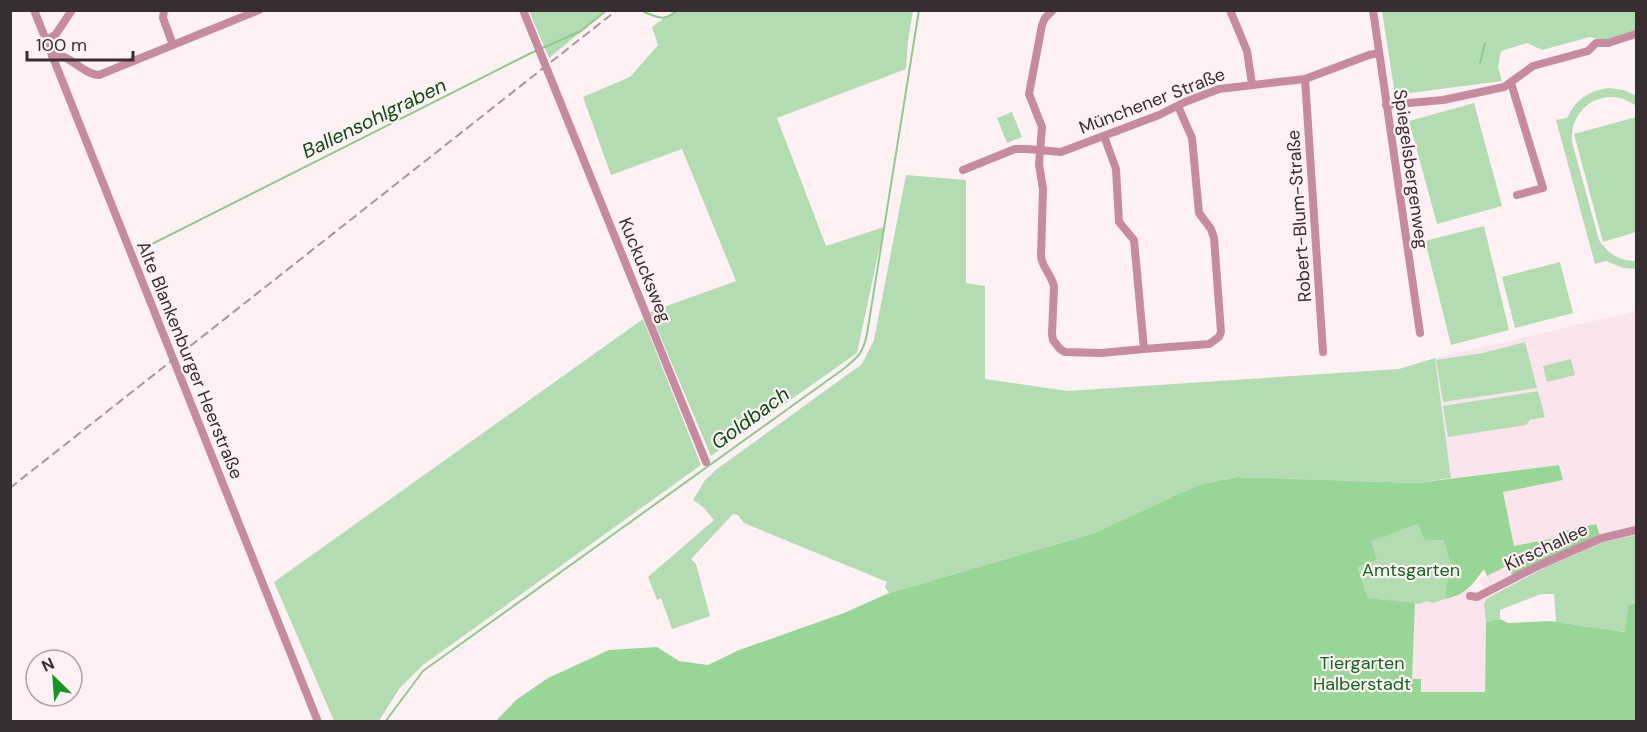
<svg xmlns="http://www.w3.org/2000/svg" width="1647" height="732" viewBox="0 0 1647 732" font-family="'DM Sans',sans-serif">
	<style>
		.built { fill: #fbe5ec }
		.green { fill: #b4dcb3 }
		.forest { fill: #98d698 }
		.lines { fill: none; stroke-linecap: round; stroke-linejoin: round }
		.stream { stroke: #8ecb8e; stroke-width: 2 }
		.street { stroke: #c68b9f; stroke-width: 8 }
		.rail { stroke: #a4989c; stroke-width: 2; stroke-dasharray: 9 4.5; stroke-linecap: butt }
		.labels { text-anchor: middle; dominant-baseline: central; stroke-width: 4.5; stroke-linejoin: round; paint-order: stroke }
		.street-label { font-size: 18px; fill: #382d31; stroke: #fdf1f4 }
		.park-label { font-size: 18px; fill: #10691c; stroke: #fdf1f4 }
		.water-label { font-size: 20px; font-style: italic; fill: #0a4d13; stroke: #fdf1f4 }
	</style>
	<rect width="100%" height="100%" fill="#fdf1f4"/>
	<polygon class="built" points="1636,311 1636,535 1604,542 1542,569 1486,599 1484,604 1486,623 1485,692 1421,692 1412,679 1413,622 1377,560 1452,598 1471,588 1472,592 1475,593 1484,589 1480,579 1507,565 1512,575 1563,535 1514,546 1503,491 1563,480 1559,465 1451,478 1435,358"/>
	<g class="green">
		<polygon points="676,10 913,11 908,40 906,69 777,118 826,246 884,227 857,353 711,456 650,312 736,281 682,149 611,175 583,97 630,77 658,45 652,27"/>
		<polygon points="529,11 606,11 549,58"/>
		<polygon points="1382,11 1636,11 1636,30 1605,41 1590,37 1542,50 1527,43 1501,51 1498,67 1502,81 1395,95"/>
		<path d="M 1609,88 L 1624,90 L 1636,96 L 1636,106 C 1608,84 1569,105 1572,142 L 1599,240 C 1608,254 1620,261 1636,261 L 1636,269 L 1623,268 L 1606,261 L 1595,264 L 1556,120 L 1567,118 C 1575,100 1589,90 1609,88 Z"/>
		<polygon points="1474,103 1502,206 1437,224 1409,121"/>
		<polygon points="1012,112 1022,137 1007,143 997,118"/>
		<polygon points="1636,117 1636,232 1603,242 1574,134"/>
		<polygon points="906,175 966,180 966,283 985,286 985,379 1068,391 1399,369 1435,358 1451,478 1416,483 1237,477 1198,485 1092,534 889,593 885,587 887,582 744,523 738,515 733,514 691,559 696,564 710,616 672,629 661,598 657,600 648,577 714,520 703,507 693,500 705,480 717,469 862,364 874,340"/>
		<polygon points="1484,226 1509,330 1451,345 1425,241"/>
		<polygon points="1560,262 1573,313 1515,328 1502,277"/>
		<polygon points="643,319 701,465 423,665 399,689 379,721 334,721 274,582"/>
		<polygon points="1525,342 1537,388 1443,402 1436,360 1483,353"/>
		<polygon points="1571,359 1575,375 1547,382 1543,366"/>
		<polygon points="1538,391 1545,417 1530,420 1526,425 1448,437 1443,406"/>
		<polygon points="1418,524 1443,540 1452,569 1446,586 1445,599 1433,603 1427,601 1419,604 1368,598 1358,566 1377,560 1370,541"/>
		<polygon points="1636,535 1636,603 1628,605 1626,632 1556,622 1554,594 1541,594 1500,610 1500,619 1486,622 1484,604 1486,599 1542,569 1604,542"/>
	</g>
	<path class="forest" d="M 1559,465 L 1563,480 L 1503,492 L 1514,546 L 1563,536 L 1564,531 L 1596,524 L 1600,536 L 1512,575 L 1507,566 L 1487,576 L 1484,569 C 1472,585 1466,595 1445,599 L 1446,586 L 1452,569 L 1443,540 L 1425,540 L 1418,524 L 1371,541 L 1377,560 L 1358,567 L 1368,598 L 1415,603 L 1412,679 L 1421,679 L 1421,692 L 1485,692 L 1486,622 L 1500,619 L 1508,623 L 1550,621 L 1625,632 L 1628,605 L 1636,603 L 1636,721 L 495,722 L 516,700 L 548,678 L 609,650 L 657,647 L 679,661 L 708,665 L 739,650 L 844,613 L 889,593 L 1092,534 L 1198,485 L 1237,477 L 1416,483 Z"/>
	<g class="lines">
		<g class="stream">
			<path d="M 644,12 C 660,18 663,22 678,10"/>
			<polyline points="1480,63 1485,43"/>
			<polyline points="150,245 529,54 581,31 607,10"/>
			<path d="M 385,722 L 423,671 L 842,370 C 857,358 863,354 867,334 L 919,10"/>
		</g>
		<g class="street">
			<polyline points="34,10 318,722"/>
			<polyline points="164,10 163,18 173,45"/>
			<polyline points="523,10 706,462"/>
			<path d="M 1053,10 L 1045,18 L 1042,25 L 1029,94 L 1042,127 L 1039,164 L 1043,189 L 1041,256 C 1042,268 1052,275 1054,287 L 1052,334 L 1053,340 L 1060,349 L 1065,352 L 1101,353 L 1144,349"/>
			<polyline points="1230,10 1247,51 1252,84"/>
			<polyline points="1373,10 1420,333"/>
			<polyline points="46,41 56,34 72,10"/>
			<path d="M 52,56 C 68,51 82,75 99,75 L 259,10"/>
			<polyline points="1305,79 1323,352"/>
			<polyline points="1511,83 1543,188 1517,195"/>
			<polyline points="1386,105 1443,100 1504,87 1533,66 1588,51 1596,43 1608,43 1636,34"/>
			<polyline points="1104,136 1116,169 1119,222 1134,240 1144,349 1209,344 1219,337 1221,332 1214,238 1211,229 1199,213 1192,138 1178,106"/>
			<polyline points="963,170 1015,149 1027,149 1061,152 1159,115 1185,102 1219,89 1305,79 1369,55 1379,53"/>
			<polyline points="1470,596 1477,597 1540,565 1602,538 1636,530"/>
		</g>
		<polyline class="rail" points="10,488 617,10"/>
	</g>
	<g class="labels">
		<g class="street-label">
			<text transform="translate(1152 101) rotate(-21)">Münchener Straße</text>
			<text transform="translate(1411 169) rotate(82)">Spiegelsbergenweg</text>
			<text transform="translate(1299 216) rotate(-94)">Robert-Blum-Straße</text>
			<text transform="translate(645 270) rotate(68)">Kuckucksweg</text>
			<text transform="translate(190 360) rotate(68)">Alte Blankenburger Heerstraße</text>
			<text transform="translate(1546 547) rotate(-25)">Kirschallee</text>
		</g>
		<g class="park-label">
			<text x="1411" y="570">Amtsgarten</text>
			<text x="1362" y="663">Tiergarten<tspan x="1362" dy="21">Halberstadt</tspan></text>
		</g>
		<g class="water-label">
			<text transform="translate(374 118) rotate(-26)">Ballensohlgraben</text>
			<text transform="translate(750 418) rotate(-36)">Goldbach</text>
		</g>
	</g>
	<rect width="1647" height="732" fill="none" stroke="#382d31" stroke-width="24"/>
	<g transform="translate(54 678) rotate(335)"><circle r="28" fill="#fdf1f4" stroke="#aea3a6" stroke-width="1.5"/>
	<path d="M0-4.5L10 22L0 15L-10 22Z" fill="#159628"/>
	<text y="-9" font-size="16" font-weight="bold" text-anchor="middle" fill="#382d31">N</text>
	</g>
	<path d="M27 51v9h106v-9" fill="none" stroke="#382d31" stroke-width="3"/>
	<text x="36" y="51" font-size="18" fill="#382d31" stroke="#fdf1f4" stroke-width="4.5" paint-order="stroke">100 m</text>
</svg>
